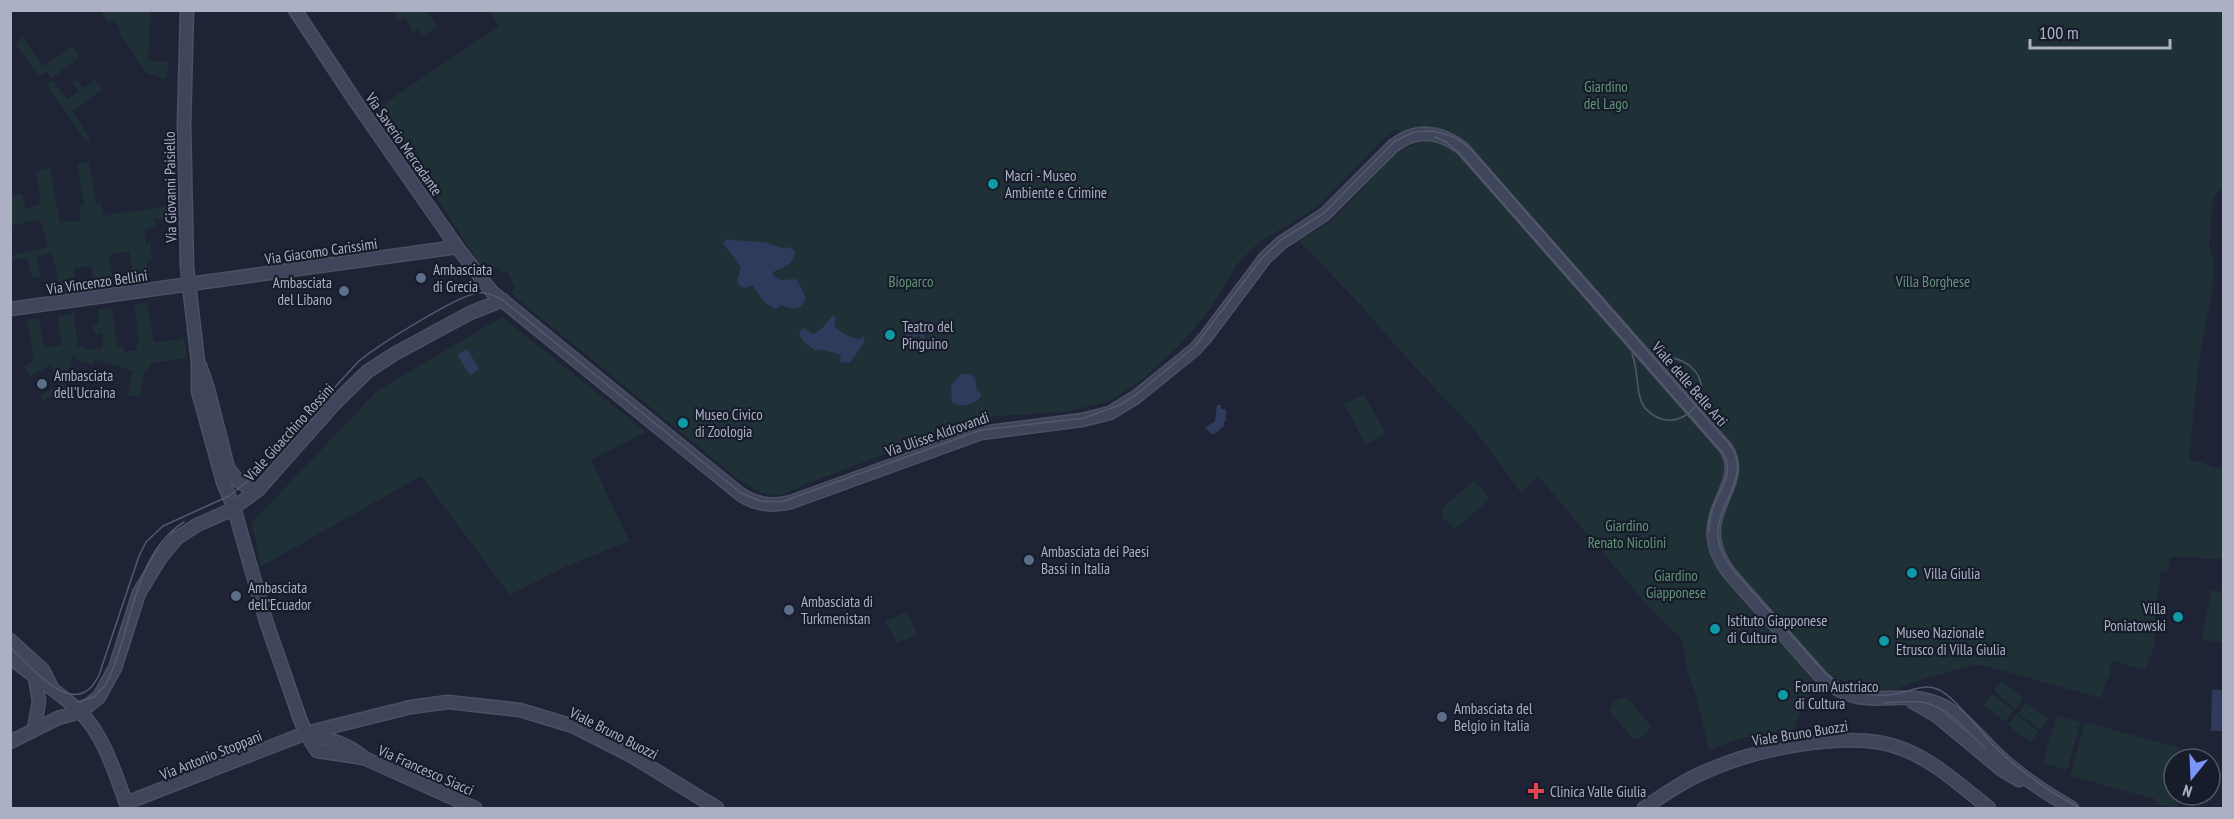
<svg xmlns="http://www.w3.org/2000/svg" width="2234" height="819" viewBox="0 0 2234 819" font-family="'PT Sans Narrow',sans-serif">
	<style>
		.green { fill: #203037 }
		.water { fill: #2f3a5c }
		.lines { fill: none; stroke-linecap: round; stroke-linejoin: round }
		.secondary-casing { stroke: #4c5162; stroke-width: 15 }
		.secondary { stroke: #3f455a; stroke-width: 12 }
		.tram { stroke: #535a6e; stroke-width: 1.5 }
		.culture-dot { fill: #0f9aa8; stroke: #171c2b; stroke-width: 2 }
		.service-dot { fill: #5c6f8a; stroke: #171c2b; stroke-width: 2 }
		.health-dot { fill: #e0444e; stroke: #171c2b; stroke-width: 2 }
		.labels { text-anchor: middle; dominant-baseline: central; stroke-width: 4.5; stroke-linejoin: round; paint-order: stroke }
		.park-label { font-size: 15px; fill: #639477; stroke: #171c2b }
		.street-label { font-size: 15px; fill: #abb0c4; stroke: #171c2b }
		.poi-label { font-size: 15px; fill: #abb0c4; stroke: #171c2b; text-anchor: start }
	</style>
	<rect width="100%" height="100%" fill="#1e2436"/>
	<g class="green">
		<polygon points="112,10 151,11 148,58 150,61 169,62 166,79 147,73 118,32 121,30 113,19 108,22 102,14 104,11"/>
		<polygon points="391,11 427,11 438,26 424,36 418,28 413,32 405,17 399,21"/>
		<path d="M 489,11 L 2223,11 L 2223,187 L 2213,197 L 2209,246 L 2214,261 L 2212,291 L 2198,368 L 2189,460 C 2201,460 2211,468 2223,469 L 2223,559 L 2170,557 L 2168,572 L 2161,571 L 2155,614 L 2155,646 L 2148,660 L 2146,670 L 2112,661 L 2109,672 L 2112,674 L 2106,681 L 2101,698 L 1981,665 L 1974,665 L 1914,682 L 1897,689 L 1880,692 L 1855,688 L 1833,676 L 1804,700 L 1794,729 L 1746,737 L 1709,750 L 1696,696 L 1688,672 L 1682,639 L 1653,612 L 1538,476 L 1521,493 L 1474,429 L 1412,364 L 1357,301 L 1299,241 L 1334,219 L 1394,155 L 1405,148 L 1417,144 L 1398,129 L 1392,131 L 1384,138 L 1319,206 L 1258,243 L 1238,263 L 1210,309 L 1182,343 L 1139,382 L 1108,402 L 1063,412 L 983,417 L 806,484 C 772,501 769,499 738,479 L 514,296 L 512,291 L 516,288 L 507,271 L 502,274 L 497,266 L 490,270 L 483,269 L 378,108 L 499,26 Z"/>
		<polygon points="23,37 43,66 73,46 79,58 52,78 46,72 40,76 16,45"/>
		<polygon points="52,80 67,99 79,91 73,83 76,80 83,88 95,80 103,89 72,111 91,140 85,140 46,84"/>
		<polygon points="89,161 96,203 101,203 103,216 172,205 172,218 154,219 155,227 145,228 146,243 151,243 152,260 147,261 148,278 135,281 129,251 109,255 114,285 94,287 91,266 74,268 76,290 62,293 52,253 37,256 41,277 33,278 27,258 11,260 11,256 48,247 40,219 11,226 11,196 22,194 26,209 41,204 36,172 50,168 60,223 81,220 79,206 84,205 77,164"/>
		<polygon points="147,303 154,342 182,339 183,334 187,358 150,363 149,369 145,369 139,397 128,395 133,371 94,359 93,364 79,361 73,354 65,390 42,401 41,395 60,385 50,365 31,376 24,367 34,361 27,320 39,318 44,347 61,345 58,316 74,313 78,347 84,346 85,350 103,348 102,333 94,334 93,325 99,324 98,310 112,308 117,347 123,346 124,352 137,350 136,343 139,342 134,305"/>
		<polygon points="502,317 646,432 591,460 629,541 565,567 510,595 421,476 260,567 257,544 251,524 377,391"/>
		<polygon points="1364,394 1386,434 1366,445 1344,404"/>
		<polygon points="1474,480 1490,499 1455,529 1443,518 1441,509"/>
		<polygon points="2211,590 2223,592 2223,643 2202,639"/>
		<polygon points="907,612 917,634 897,643 885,621"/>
		<polygon points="2002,681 2024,698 2016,709 1994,691"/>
		<polygon points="1992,694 2014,711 2005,722 1983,705"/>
		<path d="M 1626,697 L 1651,725 C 1648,734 1643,738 1634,740 L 1609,711 C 1612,702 1617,698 1626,697 Z"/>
		<polygon points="2026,702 2048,719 2040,730 2018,713"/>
		<polygon points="2017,714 2039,732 2030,742 2008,725"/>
		<polygon points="2057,715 2081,722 2067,770 2043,763"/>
		<polygon points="2085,722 2191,751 2189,759 2174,759 2174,795 2181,795 2177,808 2155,804 2155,799 2070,776"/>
	</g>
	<g class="water">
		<path d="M 727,239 C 739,241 752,241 763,242 C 773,243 779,250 788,247 L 795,251 C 795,265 783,267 773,272 L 773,276 L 781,280 L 796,279 L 806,297 C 801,312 793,309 780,305 L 776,309 C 765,306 758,293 752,285 L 746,288 L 741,287 L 737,282 L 741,267 L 723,243 Z"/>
		<path d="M 833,315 L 836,319 L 834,326 C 841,334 850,336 859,340 L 863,336 L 865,341 L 850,363 L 840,362 L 841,355 C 835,352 828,352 821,349 L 816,351 L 804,342 L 799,333 L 803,328 L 813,334 C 824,330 825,323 833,315 Z"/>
		<polygon points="911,322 926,324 930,328 924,332 925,341 924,342 919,335 907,340 907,325"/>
		<polygon points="467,349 479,369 470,375 457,355"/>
		<path d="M 961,374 L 969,374 L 975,378 L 977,390 L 980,392 L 981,397 C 973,405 961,409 952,402 L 951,385 Z"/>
		<polygon points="1217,405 1221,405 1221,409 1226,409 1226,421 1224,421 1224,426 1213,435 1205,428 1215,421"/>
		<polygon points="2212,690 2223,690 2223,731 2211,731"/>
	</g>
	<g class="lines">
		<g class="secondary-casing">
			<g id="secondary">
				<polyline points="187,10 184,124 187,267 198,362 198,391 223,482 234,508 266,621 300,719 306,733 317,751 364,758 475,808"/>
				<path d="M 295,10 L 358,105 L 457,247 L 492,292 L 740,494 C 756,505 772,507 791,502 L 981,433 L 1082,420 L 1110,413 L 1136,397 L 1194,350 L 1205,338 L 1265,258 L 1281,243 L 1325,214 L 1393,146 C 1416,128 1440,131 1462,148 L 1725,447 C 1753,487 1684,514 1730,574 L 1822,678 C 1864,716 1898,686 1939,704 C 1961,713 1983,742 2001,758 C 2023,778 2047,794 2072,808"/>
				<polyline points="10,309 457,247"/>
				<polyline points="200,366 208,389 228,468 238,481 255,492"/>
				<polyline points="10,640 43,670 51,686"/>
				<path d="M 10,657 C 33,677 59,691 80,712 C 105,736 116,777 128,808"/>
				<polyline points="1913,702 1937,716 2002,770 2019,780"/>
				<polyline points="34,730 39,701 35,677"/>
				<path d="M 307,734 C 328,739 348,743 364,758"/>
				<polyline points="10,742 58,718 80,712 99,697 115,668 139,593 161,557 177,538 197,525 229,511 258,490 336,402 368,371 396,353 470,313 503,300"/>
				<polyline points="126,803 306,733 411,707 448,702 520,710 573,726 632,756 717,808"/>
				<path d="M 1644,808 C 1664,795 1684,780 1707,771 C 1756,749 1852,728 1903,749 C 1936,762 1962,787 1989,808"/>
			</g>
		</g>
		<use href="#secondary" class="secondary"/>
		<g class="tram">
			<path d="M 1435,137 L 1446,142 L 1458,152 L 1722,452 C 1735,471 1722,485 1715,503 C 1711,512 1709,522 1709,532"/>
			<path d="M 1632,354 C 1639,370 1635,395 1645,408 C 1676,443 1723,394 1690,366 C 1679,356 1663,358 1651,351"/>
			<path d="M 10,647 C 33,668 76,724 99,675 L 139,556 L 146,542 L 163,526 L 229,496 L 251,478 L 358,362 C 375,347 458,295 478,293 C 488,292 496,296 504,301 L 741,493 L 760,501 L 781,502 L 981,430 L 1084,418 L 1120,405 L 1137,394 L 1195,346 L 1261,259 L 1281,240 L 1324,213 L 1395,141 L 1414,132 L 1434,131 L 1454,137 L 1470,148 L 1731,446 C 1758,489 1689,516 1733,570 L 1825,673 C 1844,693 1874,699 1901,693 C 1912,690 1925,684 1937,689 C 1954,695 1980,732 1995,747 C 2020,771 2049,792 2080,808"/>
			<path d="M 77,702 L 94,697 L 106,684 C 133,632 131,556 184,522"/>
			<path d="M 1884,703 C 1896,702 1909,701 1921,702 C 1948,706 1966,731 1985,748"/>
		</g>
	</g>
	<g class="culture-dot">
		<circle cx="993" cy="184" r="6"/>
		<circle cx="890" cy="335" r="6"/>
		<circle cx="683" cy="423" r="6"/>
		<circle cx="1912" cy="573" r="6"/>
		<circle cx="2178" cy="617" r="6"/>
		<circle cx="1715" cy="629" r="6"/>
		<circle cx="1884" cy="641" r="6"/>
		<circle cx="1783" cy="695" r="6"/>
	</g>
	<g class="service-dot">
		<circle cx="421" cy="278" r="6"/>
		<circle cx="344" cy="291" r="6"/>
		<circle cx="42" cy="384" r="6"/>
		<circle cx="1029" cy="560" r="6"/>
		<circle cx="236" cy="596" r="6"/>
		<circle cx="789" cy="610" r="6"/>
		<circle cx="1442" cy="717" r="6"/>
	</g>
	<path class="health-dot" d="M1533 782h6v6h6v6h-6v6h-6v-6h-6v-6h6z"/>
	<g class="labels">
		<g class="park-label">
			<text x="1606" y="86">Giardino<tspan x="1606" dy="17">del Lago</tspan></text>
			<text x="911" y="281">Bioparco</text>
			<text x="1933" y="281">Villa Borghese</text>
			<text x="1627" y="525">Giardino<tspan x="1627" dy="17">Renato Nicolini</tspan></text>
			<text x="1676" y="575">Giardino<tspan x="1676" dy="17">Giapponese</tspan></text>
		</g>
		<g class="street-label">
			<text transform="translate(404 144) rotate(55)">Via Saverio Mercadante</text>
			<text transform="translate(170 187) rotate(-91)">Via Giovanni Paisiello</text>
			<text transform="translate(321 251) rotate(-8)">Via Giacomo Carissimi</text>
			<text transform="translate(97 282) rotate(-8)">Via Vincenzo Bellini</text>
			<text transform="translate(1690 384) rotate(49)">Viale delle Belle Arti</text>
			<text transform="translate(289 432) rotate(-48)">Viale Gioacchino Rossini</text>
			<text transform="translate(937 434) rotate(-19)">Via Ulisse Aldrovandi</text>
			<text transform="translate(614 733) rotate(27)">Viale Bruno Buozzi</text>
			<text transform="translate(1800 733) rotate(-9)">Viale Bruno Buozzi</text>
			<text transform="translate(211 755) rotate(-22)">Via Antonio Stoppani</text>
			<text transform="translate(426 770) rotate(24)">Via Francesco Siacci</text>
		</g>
		<g class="poi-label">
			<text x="1005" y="175">Macri - Museo<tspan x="1005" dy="17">Ambiente e Crimine</tspan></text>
			<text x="433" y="269">Ambasciata<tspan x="433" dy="17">di Grecia</tspan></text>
			<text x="332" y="282" text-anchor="end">Ambasciata<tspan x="332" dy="17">del Libano</tspan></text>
			<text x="902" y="326">Teatro del<tspan x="902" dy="17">Pinguino</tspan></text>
			<text x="54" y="375">Ambasciata<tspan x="54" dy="17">dell'Ucraina</tspan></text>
			<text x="695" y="414">Museo Civico<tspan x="695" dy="17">di Zoologia</tspan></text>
			<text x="1041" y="551">Ambasciata dei Paesi<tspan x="1041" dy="17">Bassi in Italia</tspan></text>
			<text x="1924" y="573">Villa Giulia</text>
			<text x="248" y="587">Ambasciata<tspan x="248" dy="17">dell’Ecuador</tspan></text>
			<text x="801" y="601">Ambasciata di<tspan x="801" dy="17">Turkmenistan</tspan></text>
			<text x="2166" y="608" text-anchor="end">Villa<tspan x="2166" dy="17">Poniatowski</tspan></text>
			<text x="1727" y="620">Istituto Giapponese<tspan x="1727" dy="17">di Cultura</tspan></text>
			<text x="1896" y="632">Museo Nazionale<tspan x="1896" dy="17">Etrusco di Villa Giulia</tspan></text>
			<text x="1795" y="686">Forum Austriaco<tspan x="1795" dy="17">di Cultura</tspan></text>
			<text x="1454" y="708">Ambasciata del<tspan x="1454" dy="17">Belgio in Italia</tspan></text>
			<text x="1550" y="791">Clinica Valle Giulia</text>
		</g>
	</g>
	<rect width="2234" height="819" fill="none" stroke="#abb0c4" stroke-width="24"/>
	<g transform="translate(2192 777) rotate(198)"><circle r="28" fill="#171c2b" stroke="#525768" stroke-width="1.5"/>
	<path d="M0-4.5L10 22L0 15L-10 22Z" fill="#7995fb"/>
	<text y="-9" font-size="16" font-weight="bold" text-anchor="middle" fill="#abb0c4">N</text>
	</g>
	<path d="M2030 39v9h140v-9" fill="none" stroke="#abb0c4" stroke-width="3"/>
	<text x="2039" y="39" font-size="18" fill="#abb0c4" stroke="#171c2b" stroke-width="4.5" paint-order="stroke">100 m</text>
</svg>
